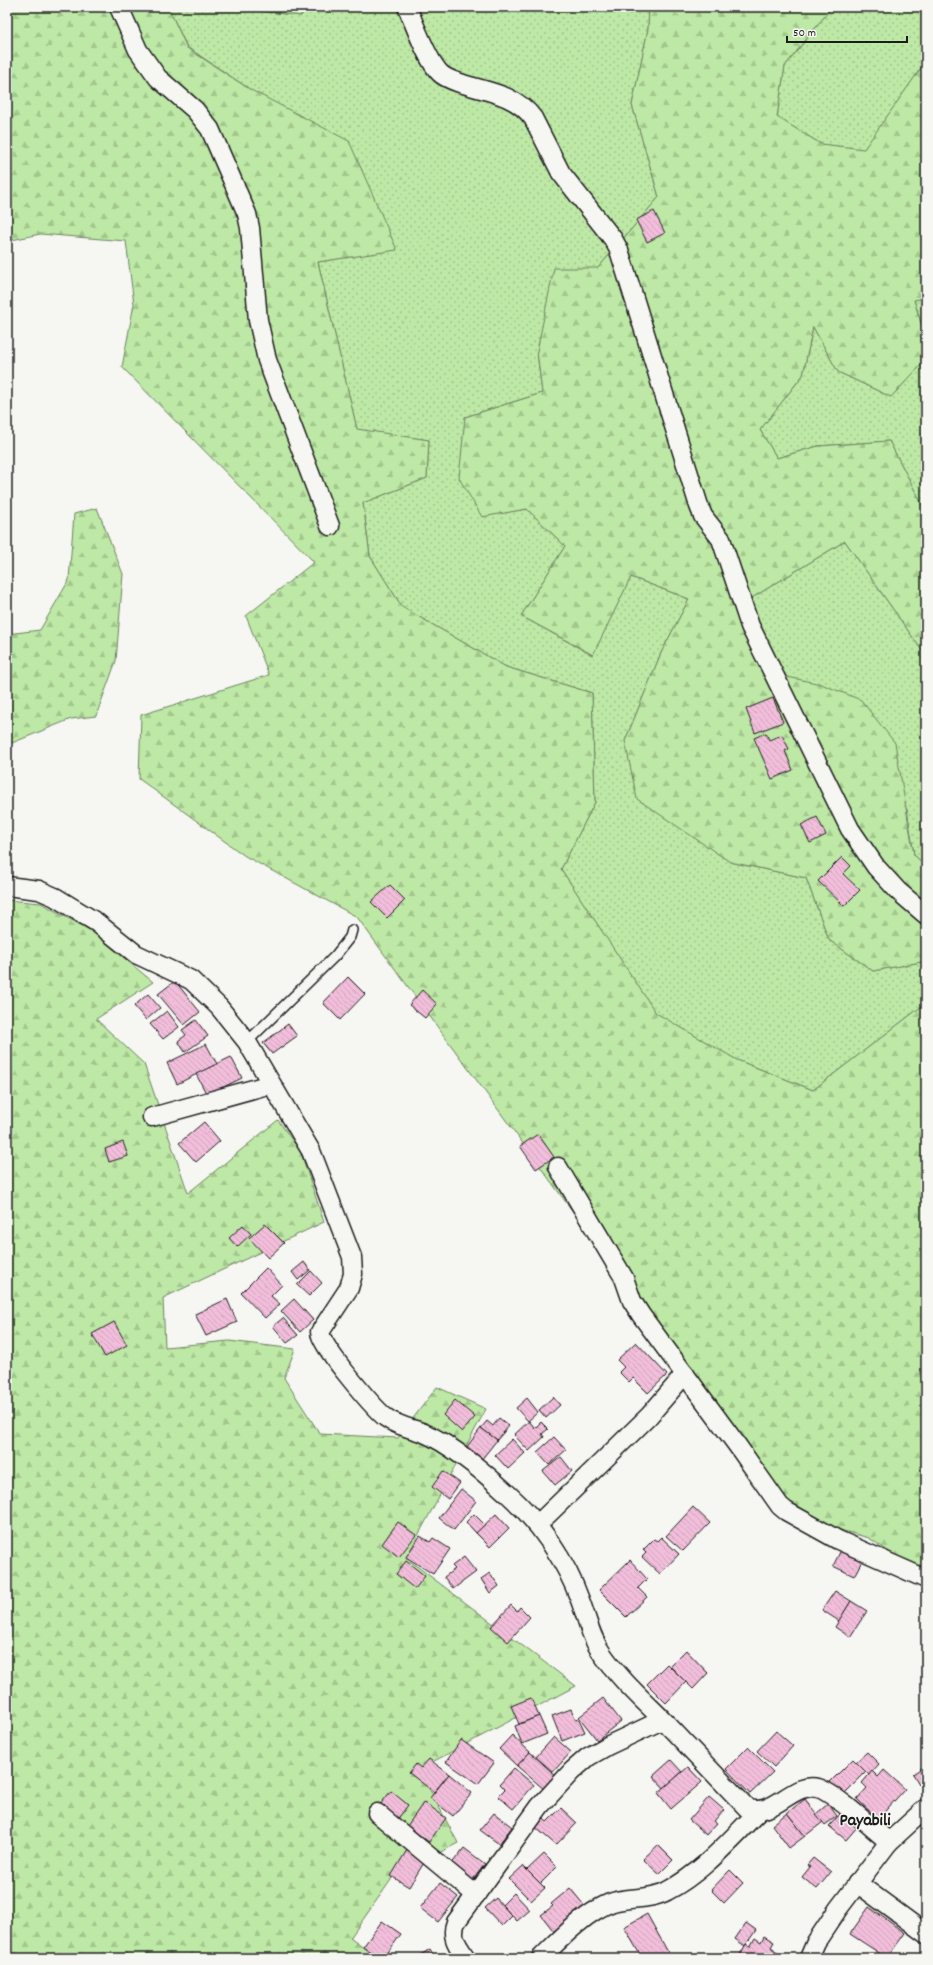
<svg xmlns="http://www.w3.org/2000/svg" width="933" height="1965" viewBox="0 0 933 1965" font-family="Dekko,sans-serif">
	<style>
		.grass { fill: url(#grass-dots); stroke: #6c8260 }
		.forest { fill: url(#forest-firs); stroke: #6c8260 }
		.building { fill: url(#building-back-hatch); stroke: #1c1c1c }
		.lines { fill: none; stroke-linecap: round; stroke-linejoin: round }
		.lane-casing { stroke: #1c1c1c; stroke-width: 12 }
		.street-casing { stroke: #1c1c1c; stroke-width: 21 }
		.lane { stroke: #f6f6f2; stroke-width: 9 }
		.street { stroke: #f6f6f2; stroke-width: 18 }
		.labels { text-anchor: middle; dominant-baseline: central; stroke-width: 3; stroke-linejoin: round; paint-order: stroke }
		.quarter-label { font-size: 18px; font-weight: bold; fill: #1c1c1c; stroke: #f6f6f2 }
	</style>
	<defs>
		<pattern id="grass-dots" width="8" height="8" patternUnits="userSpaceOnUse"><rect width="8" height="8" fill="#bde8a5"/><path d="M2 2h.1M6 6h.1" fill="none" stroke="#a2c68d" stroke-width="1.8" stroke-linecap="round"/></pattern>
		<pattern id="forest-firs" width="22" height="20" patternUnits="userSpaceOnUse"><rect width="22" height="20" fill="#bde8a5"/><path d="M5 1l3.5 6h-7zM16 11l3.5 6h-7z" fill="#a2c68d"/></pattern>
		<pattern id="building-back-hatch" width="6" height="6" patternUnits="userSpaceOnUse"><rect width="6" height="6" fill="#f2bedb"/><path d="M-1 5l2 2M0 0l6 6M5-1l2 2" fill="none" stroke="#cfa3bb"/></pattern>
	</defs>
	<rect width="100%" height="100%" fill="#f6f6f2"/>
	<filter id="ink" filterUnits="userSpaceOnUse"><feTurbulence type="fractalNoise" baseFrequency=".025" numOctaves="2"/><feDisplacementMap in="SourceGraphic" scale="8" xChannelSelector="R" yChannelSelector="G"/><feConvolveMatrix kernelMatrix="1 2 1 2 8 2 1 2 1" color-interpolation-filters="sRGB"/></filter>
	<g filter="url(#ink)">
		<g class="grass">
			<polygon points="168,7 259,7 261,11 301,16 305,7 649,7 648,29 632,105 659,197 598,268 537,351 542,393 465,417 482,516 527,509 565,546 521,616 592,655 631,577 689,599 661,653 625,741 730,862 806,878 829,940 873,971 921,962 926,968 926,1003 813,1090 737,1060 656,1014 561,869 595,802 592,693 506,667 402,607 370,556 363,503 427,478 429,440 357,430 318,262 397,249 251,90 187,47"/>
			<polygon points="832,7 926,7 926,61 864,150 821,144 777,117 785,66"/>
			<polygon points="926,298 926,340 914,299"/>
			<polygon points="813,327 838,372 891,397 926,360 926,512 889,441 818,446 777,458 760,430 803,375"/>
			<polygon points="845,541 921,649 926,654 926,866 914,855 907,809 768,673 737,607"/>
		</g>
		<g class="forest">
			<polygon points="7,7 168,7 187,48 251,90 349,141 397,250 318,262 357,429 429,440 427,478 363,503 370,556 402,607 506,667 592,693 595,802 561,869 656,1013 737,1060 813,1090 926,1003 926,1577 869,1538 793,1517 612,1265 357,917 245,856 139,779 141,715 269,675 246,616 314,562 122,367 134,304 126,241 40,234 7,241"/>
			<polygon points="259,7 305,7 301,16 261,11"/>
			<polygon points="649,7 832,7 785,66 777,117 821,144 864,149 926,61 926,298 914,300 926,340 926,360 891,397 838,372 813,327 803,375 760,430 777,458 818,446 889,441 926,512 926,654 921,649 845,541 737,607 768,673 821,684 861,700 895,743 914,855 926,866 926,968 921,962 873,971 829,940 806,878 730,862 637,799 625,741 661,653 689,599 631,577 593,655 521,616 565,546 527,509 482,517 459,478 465,417 542,393 537,351 554,268 598,268 659,197 632,105 648,29"/>
			<polygon points="97,508 123,574 116,661 96,716 71,719 7,745 7,634 40,630 69,580 74,514"/>
			<polygon points="7,900 41,903 93,932 153,982 96,1019 144,1064 188,1193 278,1120 301,1153 324,1222 163,1298 165,1347 229,1341 295,1349 284,1378 320,1434 398,1438 437,1387 486,1409 406,1558 576,1686 419,1769 458,1843 393,1877 350,1938 377,1958 7,1958"/>
		</g>
		<g class="building">
			<polygon points="654,211 665,233 647,242 636,220"/>
			<polygon points="773,698 783,722 755,733 746,709"/>
			<polygon points="766,733 769,740 782,735 789,749 785,751 793,770 772,779 754,738"/>
			<polygon points="817,817 826,835 810,843 801,825"/>
			<polygon points="842,857 851,866 843,874 860,890 844,906 818,881"/>
			<polygon points="390,885 405,900 387,918 371,902"/>
			<polygon points="348,977 365,994 340,1020 323,1003"/>
			<polygon points="175,981 200,1012 184,1025 158,994"/>
			<polygon points="422,990 437,1004 425,1018 409,1005"/>
			<polygon points="148,994 160,1008 146,1020 134,1006"/>
			<polygon points="167,1011 179,1027 163,1039 150,1024"/>
			<polygon points="196,1020 208,1036 185,1052 178,1041 186,1035 182,1030"/>
			<polygon points="288,1024 297,1036 272,1054 263,1043"/>
			<polygon points="206,1044 217,1064 177,1084 167,1063"/>
			<polygon points="231,1057 242,1078 207,1095 196,1074"/>
			<polygon points="204,1122 220,1141 196,1162 179,1143"/>
			<polygon points="538,1134 554,1157 536,1169 520,1146"/>
			<polygon points="123,1142 128,1156 109,1162 105,1149"/>
			<polygon points="265,1224 284,1243 268,1258 249,1238"/>
			<polygon points="243,1225 251,1234 237,1247 229,1238"/>
			<polygon points="304,1262 310,1270 298,1280 292,1272"/>
			<polygon points="266,1268 282,1285 271,1296 280,1304 265,1318 241,1293"/>
			<polygon points="311,1271 322,1283 309,1296 297,1285"/>
			<polygon points="227,1299 237,1322 206,1336 195,1314"/>
			<polygon points="294,1299 313,1320 300,1332 281,1311"/>
			<polygon points="283,1318 298,1335 287,1343 273,1326"/>
			<polygon points="114,1322 127,1345 105,1357 92,1334"/>
			<polygon points="636,1342 667,1375 648,1393 633,1378 629,1382 619,1372 624,1367 617,1360"/>
			<polygon points="553,1397 560,1405 546,1418 539,1410"/>
			<polygon points="527,1398 538,1412 528,1421 516,1408"/>
			<polygon points="455,1400 475,1417 462,1432 443,1415"/>
			<polygon points="499,1418 509,1426 497,1440 481,1428 487,1421 493,1426"/>
			<polygon points="529,1421 535,1428 541,1422 548,1429 542,1434 544,1437 529,1451 514,1435"/>
			<polygon points="481,1428 497,1440 481,1460 466,1448"/>
			<polygon points="554,1437 566,1450 549,1465 537,1452"/>
			<polygon points="512,1439 525,1453 508,1469 495,1455"/>
			<polygon points="561,1457 572,1471 555,1485 543,1471"/>
			<polygon points="443,1471 460,1483 448,1499 432,1487"/>
			<polygon points="461,1489 476,1501 454,1530 439,1518"/>
			<polygon points="693,1507 710,1523 683,1551 666,1536"/>
			<polygon points="474,1514 485,1525 476,1533 466,1522"/>
			<polygon points="496,1514 509,1528 490,1547 476,1533"/>
			<polygon points="398,1522 416,1535 399,1557 382,1544"/>
			<polygon points="420,1536 430,1542 433,1538 450,1549 433,1574 406,1557"/>
			<polygon points="661,1537 679,1554 660,1574 642,1557 646,1553 643,1550 654,1539 657,1541"/>
			<polygon points="842,1548 863,1559 854,1576 833,1566"/>
			<polygon points="464,1557 476,1572 453,1589 444,1577 455,1569 452,1566"/>
			<polygon points="630,1560 647,1579 638,1588 647,1597 626,1617 599,1590"/>
			<polygon points="406,1561 425,1576 415,1589 396,1574"/>
			<polygon points="490,1573 499,1586 490,1593 481,1579"/>
			<polygon points="835,1591 851,1601 839,1621 822,1610"/>
			<polygon points="851,1601 867,1611 850,1637 835,1627"/>
			<polygon points="511,1605 517,1611 520,1607 530,1617 508,1642 491,1627"/>
			<polygon points="686,1650 708,1673 693,1689 670,1666"/>
			<polygon points="667,1664 686,1682 666,1703 647,1684"/>
			<polygon points="531,1698 539,1716 519,1724 511,1706"/>
			<polygon points="603,1698 621,1721 597,1740 579,1717"/>
			<polygon points="571,1709 576,1720 579,1719 585,1732 562,1741 552,1716"/>
			<polygon points="539,1716 547,1734 522,1744 515,1726"/>
			<polygon points="776,1731 793,1746 774,1767 757,1751"/>
			<polygon points="512,1735 530,1752 517,1766 499,1749"/>
			<polygon points="554,1737 571,1752 553,1772 536,1757"/>
			<polygon points="461,1740 494,1763 478,1784 446,1762"/>
			<polygon points="748,1747 773,1772 750,1794 726,1769"/>
			<polygon points="530,1752 557,1777 545,1790 517,1766"/>
			<polygon points="867,1752 879,1764 869,1775 856,1762"/>
			<polygon points="429,1759 449,1774 434,1792 409,1773 416,1764 421,1768"/>
			<polygon points="853,1759 866,1772 843,1795 830,1782"/>
			<polygon points="671,1760 682,1772 664,1788 653,1776"/>
			<polygon points="926,1765 926,1787 923,1782 919,1784 913,1774"/>
			<polygon points="688,1767 702,1782 671,1809 658,1793"/>
			<polygon points="514,1768 534,1785 513,1809 498,1796 505,1789 500,1784"/>
			<polygon points="884,1770 905,1789 878,1819 857,1799 867,1788 862,1783 872,1771 878,1777"/>
			<polygon points="449,1774 472,1793 453,1816 430,1798"/>
			<polygon points="391,1791 408,1805 397,1820 379,1806"/>
			<polygon points="709,1797 724,1810 714,1821 717,1823 706,1835 689,1820"/>
			<polygon points="805,1799 823,1822 805,1836 787,1813"/>
			<polygon points="424,1802 446,1818 429,1842 407,1826"/>
			<polygon points="828,1804 837,1816 825,1825 816,1814"/>
			<polygon points="561,1808 577,1823 556,1845 535,1827 543,1818 547,1822"/>
			<polygon points="842,1812 858,1826 846,1840 829,1826"/>
			<polygon points="494,1813 512,1827 499,1844 480,1830"/>
			<polygon points="787,1813 805,1836 789,1848 772,1825"/>
			<polygon points="658,1845 673,1860 659,1874 643,1859"/>
			<polygon points="464,1848 485,1864 471,1882 450,1866"/>
			<polygon points="407,1850 425,1861 409,1887 391,1876"/>
			<polygon points="544,1854 557,1867 540,1884 527,1870"/>
			<polygon points="813,1858 831,1872 817,1889 802,1877 810,1867 807,1865"/>
			<polygon points="523,1866 545,1888 531,1901 509,1879"/>
			<polygon points="730,1870 743,1883 724,1903 711,1890"/>
			<polygon points="440,1883 458,1897 438,1922 420,1908"/>
			<polygon points="570,1888 588,1910 556,1934 541,1915 553,1906 551,1904"/>
			<polygon points="514,1893 530,1910 517,1921 502,1905"/>
			<polygon points="496,1898 512,1916 502,1926 485,1908"/>
			<polygon points="869,1907 905,1933 887,1958 850,1934"/>
			<polygon points="647,1914 669,1954 662,1958 642,1958 624,1927"/>
			<polygon points="382,1921 401,1934 384,1958 380,1958 363,1947"/>
			<polygon points="746,1923 756,1930 745,1946 735,1939"/>
			<polygon points="764,1936 774,1942 771,1947 777,1951 772,1958 738,1958 746,1944 750,1947 755,1938 761,1942"/>
			<polygon points="430,1949 435,1958 416,1958"/>
		</g>
		<g class="lines">
			<g class="lane-casing">
				<polyline id="lane" points="247,1042 335,956 350,937 352,930"/>
			</g>
			<g class="street-casing">
				<g id="street">
					<polyline points="119,7 138,50 158,78 195,110 210,129 247,214 250,228 258,320 267,360 330,526"/>
					<path d="M 407,7 C 415,25 427,60 440,73 C 446,79 455,81 463,84 C 489,92 516,95 533,118 L 561,173 L 613,239 L 619,250 L 699,506 L 703,516 L 721,539 L 750,626 L 850,829 L 876,867 L 898,891 L 926,915"/>
					<path d="M 7,886 L 39,890 L 55,897 L 96,922 L 136,954 L 191,980 L 219,1007 L 247,1042 L 311,1151 L 352,1257 L 353,1274 L 349,1288 L 320,1332 C 319,1344 373,1407 385,1417 C 397,1426 410,1428 424,1433 C 453,1445 486,1474 509,1495 C 540,1523 566,1561 580,1600 C 587,1618 591,1639 603,1655 C 620,1679 642,1699 663,1720 C 691,1749 719,1779 747,1808 C 774,1819 792,1781 818,1788 C 835,1793 873,1829 889,1842 L 926,1808"/>
					<polyline points="152,1117 271,1084"/>
					<polyline points="558,1167 624,1278 632,1301 641,1315 737,1445 780,1506 786,1511 838,1540 926,1579"/>
					<polyline points="538,1524 649,1416 685,1374"/>
					<polyline points="377,1813 476,1895"/>
					<polyline points="857,1883 926,1934"/>
					<path d="M 466,1958 C 458,1946 450,1937 456,1922 L 540,1806 L 572,1771 L 588,1757 L 609,1745 L 662,1720"/>
					<path d="M 541,1958 C 559,1940 588,1910 613,1902 C 630,1897 651,1900 667,1891 C 702,1873 731,1839 759,1811"/>
					<polyline points="809,1958 816,1942 838,1909 889,1842"/>
				</g>
			</g>
			<use href="#lane" class="lane"/>
			<use href="#street" class="street"/>
		</g>
	</g>
	<g class="labels">
		<g class="quarter-label">
			<text x="865" y="1821">Payabili</text>
		</g>
	</g>
	<rect width="933" height="1965" fill="none" stroke="#f6f6f2" stroke-width="24"/>
	<rect x="12" y="12" width="909" height="1941" fill="none" stroke="#1c1c1c" stroke-width="1.5" filter="url(#ink)"/>
	<path d="M787 36v6h120v-6" fill="none" stroke="#1c1c1c" stroke-width="2"/>
	<text x="793" y="36" font-size="12" fill="#1c1c1c" stroke="#f6f6f2" stroke-width="3" paint-order="stroke">50 m</text>
</svg>
